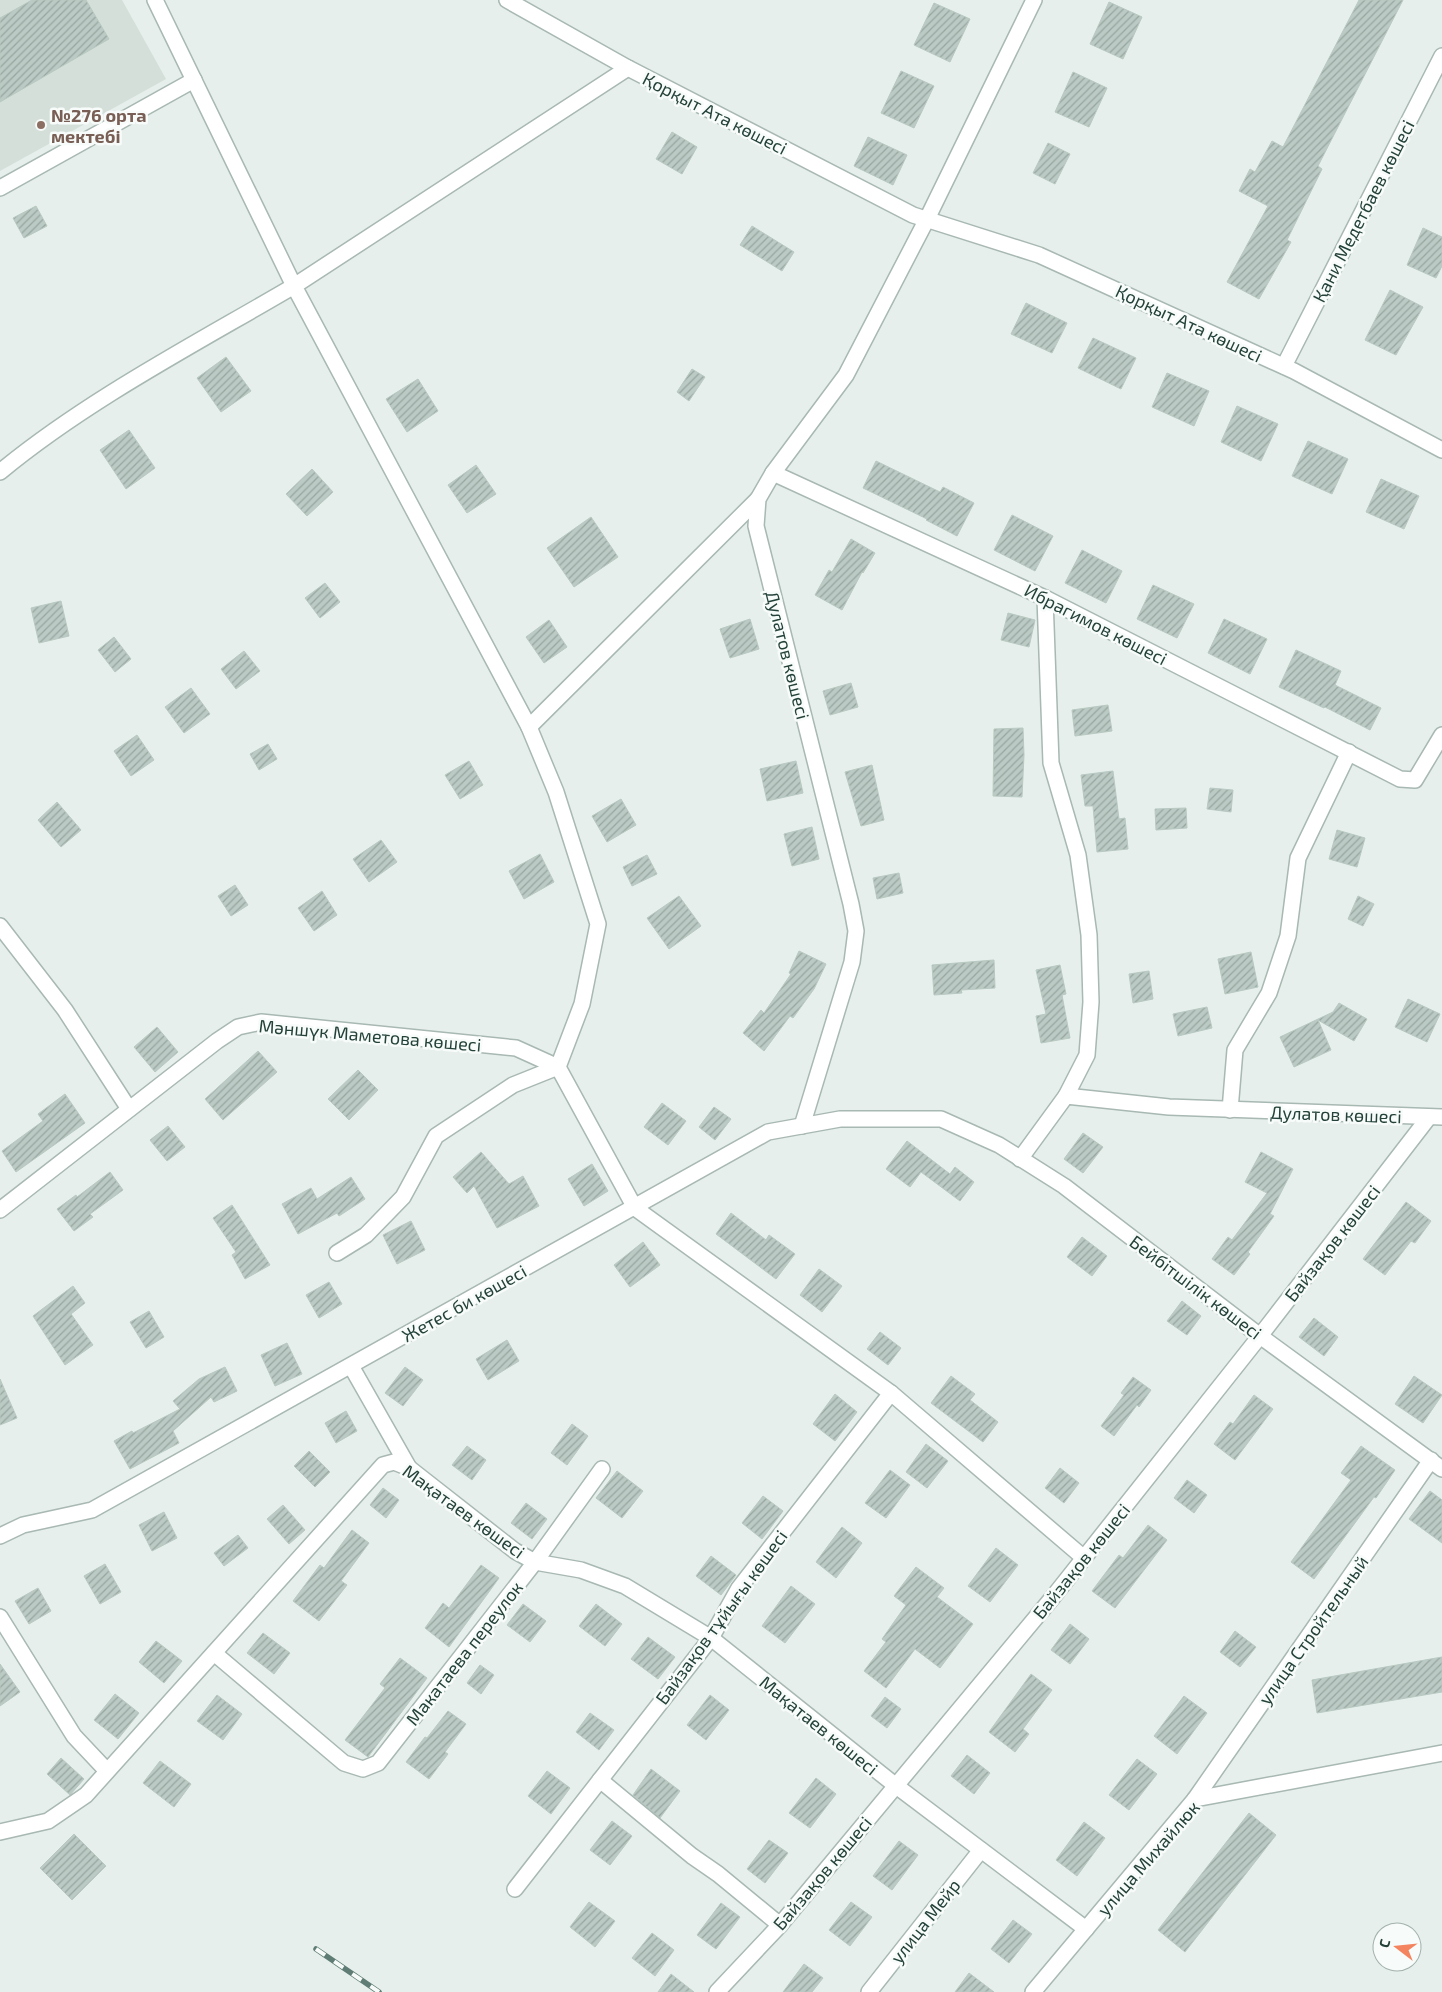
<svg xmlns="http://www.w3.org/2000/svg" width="1442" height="1992" viewBox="0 0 1442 1992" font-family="'Exo 2',sans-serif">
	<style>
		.built { fill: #d4dfda }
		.building { fill: url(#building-hatch); stroke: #b8c9c2 }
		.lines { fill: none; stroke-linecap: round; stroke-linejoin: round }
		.minor-casing { stroke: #a8b8b2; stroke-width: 18 }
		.minor { stroke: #fff; stroke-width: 15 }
		.rail-casing { stroke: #5f7d75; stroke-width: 5.5 }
		.rail { stroke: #f7fbf9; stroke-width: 4; stroke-dasharray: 11; stroke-linecap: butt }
		.education-dot { fill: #8d6e63; stroke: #f7fbf9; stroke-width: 2 }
		.labels { text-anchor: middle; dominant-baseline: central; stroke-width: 5; stroke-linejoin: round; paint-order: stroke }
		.street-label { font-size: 18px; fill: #24423a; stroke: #f7fbf9 }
		.education-label { font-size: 18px; font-weight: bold; fill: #785e54; stroke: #f7fbf9; text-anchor: start }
	</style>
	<defs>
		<pattern id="building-hatch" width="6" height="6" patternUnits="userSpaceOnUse" patternTransform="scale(1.25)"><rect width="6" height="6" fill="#bbcac4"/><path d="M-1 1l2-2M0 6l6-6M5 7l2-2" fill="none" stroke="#98a6a0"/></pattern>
	</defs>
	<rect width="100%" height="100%" fill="#e6efeb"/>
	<polygon class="built" points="0,0 122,0 166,79 0,171"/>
	<g class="building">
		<polygon points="32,0 86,0 109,39 0,102 0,18"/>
		<polygon points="1359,0 1403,0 1318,166 1322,169 1287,240 1291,242 1259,299 1227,282 1268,206 1239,191 1250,169 1255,172 1272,141 1283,147"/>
		<polygon points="1109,2 1142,17 1123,59 1090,44"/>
		<polygon points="934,3 970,19 950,62 914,45"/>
		<polygon points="901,71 934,86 914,128 881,113"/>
		<polygon points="1073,72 1107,88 1089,127 1055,112"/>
		<polygon points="672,132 697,147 682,174 656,159"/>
		<polygon points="868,137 907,155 893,185 854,166"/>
		<polygon points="1048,143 1070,154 1055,184 1033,173"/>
		<polygon points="36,206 47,226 24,238 13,218"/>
		<polygon points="752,226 794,252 782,271 740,245"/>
		<polygon points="1423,228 1442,237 1442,266 1436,278 1407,265"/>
		<polygon points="1390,290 1423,307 1396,355 1365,340"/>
		<polygon points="1026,303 1067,323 1052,353 1011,334"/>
		<polygon points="1093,338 1136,358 1121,389 1078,368"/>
		<polygon points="226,357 251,391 221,412 197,378"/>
		<polygon points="692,369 705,377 689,401 677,392"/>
		<polygon points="1167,373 1209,391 1194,426 1152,407"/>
		<polygon points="418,379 438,411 407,432 386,399"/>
		<polygon points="1237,406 1278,424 1261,461 1221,442"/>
		<polygon points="129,430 155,468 126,489 100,450"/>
		<polygon points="1308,441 1348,459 1332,494 1292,476"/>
		<polygon points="876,461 940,492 943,487 974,503 957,536 926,520 927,519 863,488"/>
		<polygon points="476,465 496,494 467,513 448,485"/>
		<polygon points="312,469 333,492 307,516 286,494"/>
		<polygon points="1381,479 1419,496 1404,529 1366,512"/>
		<polygon points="1012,515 1053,536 1035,571 994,550"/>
		<polygon points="591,517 618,557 574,587 547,548"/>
		<polygon points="851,539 875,553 863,573 862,572 842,610 815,595 829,570 832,572"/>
		<polygon points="1082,550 1122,571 1106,603 1065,583"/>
		<polygon points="325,583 340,602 320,618 305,598"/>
		<polygon points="1153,585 1194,604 1177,638 1137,619"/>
		<polygon points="61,601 69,636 39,643 31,608"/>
		<polygon points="1008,613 1035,620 1029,647 1001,640"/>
		<polygon points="750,619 759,649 730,658 720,629"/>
		<polygon points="1224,619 1267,639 1250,674 1208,653"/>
		<polygon points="549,620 567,647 544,663 526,637"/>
		<polygon points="114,637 131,659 115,672 98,650"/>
		<polygon points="1296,650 1341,671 1335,685 1381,708 1370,730 1325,707 1324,708 1279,687"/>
		<polygon points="244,651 260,671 236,689 221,669"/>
		<polygon points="851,683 858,707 830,715 823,691"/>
		<polygon points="191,688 210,714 184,733 165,707"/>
		<polygon points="1108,705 1112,731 1075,736 1072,710"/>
		<polygon points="1023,728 1024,755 1022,797 993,796 994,729"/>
		<polygon points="137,735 154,760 131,776 114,751"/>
		<polygon points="268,744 277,759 259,770 250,754"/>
		<polygon points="469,761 483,785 460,799 445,775"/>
		<polygon points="796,761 803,793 767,801 760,769"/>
		<polygon points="872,765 884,820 861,826 845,772"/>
		<polygon points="1113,771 1119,819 1125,818 1128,849 1097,852 1093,806 1085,806 1081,775"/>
		<polygon points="1210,788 1233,790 1231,812 1207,809"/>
		<polygon points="621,799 636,825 607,842 592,816"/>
		<polygon points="57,802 81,830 61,847 38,820"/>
		<polygon points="1186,808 1187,828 1156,830 1155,809"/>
		<polygon points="812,827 819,859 792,866 784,834"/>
		<polygon points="1337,830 1365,838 1357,867 1329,859"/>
		<polygon points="381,840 397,862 369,882 353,859"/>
		<polygon points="540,854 554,882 524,899 509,871"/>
		<polygon points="647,855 657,874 632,886 623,867"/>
		<polygon points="899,873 903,893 877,899 873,878"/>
		<polygon points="235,885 248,905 231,916 218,896"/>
		<polygon points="322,891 337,915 314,931 298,908"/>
		<polygon points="679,896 701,926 669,949 647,918"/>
		<polygon points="1358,896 1374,904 1363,926 1348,919"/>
		<polygon points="799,951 826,964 814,989 793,1018 790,1016 764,1051 743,1033 761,1010 764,1013 791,974 789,973"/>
		<polygon points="1251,952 1258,987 1225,994 1218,959"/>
		<polygon points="994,960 995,988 961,990 962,993 934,995 932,965"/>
		<polygon points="1060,965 1066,994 1062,995 1070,1038 1041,1043 1036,1016 1046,1014 1036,970"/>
		<polygon points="1149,971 1153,999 1133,1003 1129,974"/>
		<polygon points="1408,999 1440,1014 1427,1042 1395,1027"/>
		<polygon points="1339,1003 1367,1019 1354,1041 1318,1020 1331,1050 1294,1067 1280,1037 1333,1012"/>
		<polygon points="1207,1007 1212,1028 1178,1036 1173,1014"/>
		<polygon points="157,1027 178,1052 155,1072 134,1047"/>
		<polygon points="258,1051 277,1072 223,1120 205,1099"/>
		<polygon points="358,1070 378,1090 349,1120 328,1099"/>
		<polygon points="65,1094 85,1123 16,1172 2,1151 43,1121 38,1114"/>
		<polygon points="662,1103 686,1121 668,1145 644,1127"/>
		<polygon points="714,1107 731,1119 715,1140 699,1127"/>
		<polygon points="168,1126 185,1147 167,1161 150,1140"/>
		<polygon points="1083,1133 1103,1147 1083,1173 1064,1159"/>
		<polygon points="907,1141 950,1174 955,1167 974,1182 960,1201 921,1172 910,1187 886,1169"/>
		<polygon points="481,1152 509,1184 523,1176 539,1206 497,1228 474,1186 467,1193 453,1177"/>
		<polygon points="1261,1152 1293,1169 1270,1214 1274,1216 1248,1252 1250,1254 1234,1275 1212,1259 1228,1237 1232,1240 1267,1193 1245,1182"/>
		<polygon points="592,1164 608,1191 584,1206 568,1179"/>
		<polygon points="110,1172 123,1190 90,1214 93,1217 74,1231 57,1209 76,1195 77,1197"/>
		<polygon points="351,1177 365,1199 339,1216 337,1213 298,1234 282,1204 311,1188 317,1199"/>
		<polygon points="1406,1202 1431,1221 1415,1243 1411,1241 1385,1275 1363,1259"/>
		<polygon points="232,1205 270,1265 245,1279 232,1255 236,1252 213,1218"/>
		<polygon points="731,1213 766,1240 769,1235 795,1254 776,1279 716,1234"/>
		<polygon points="411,1221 425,1250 397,1264 383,1235"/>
		<polygon points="1082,1237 1107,1256 1092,1276 1067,1257"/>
		<polygon points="643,1242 660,1265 630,1287 614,1265"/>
		<polygon points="819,1269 842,1286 822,1312 800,1295"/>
		<polygon points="329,1282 342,1304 319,1318 306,1295"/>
		<polygon points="73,1286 85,1303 71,1314 93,1345 65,1365 33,1316"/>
		<polygon points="1182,1301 1201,1316 1187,1335 1167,1321"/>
		<polygon points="149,1311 164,1337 146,1348 130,1322"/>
		<polygon points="1314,1318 1338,1337 1324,1356 1299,1337"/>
		<polygon points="880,1332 901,1348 888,1365 867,1349"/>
		<polygon points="507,1340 519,1361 488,1380 476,1359"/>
		<polygon points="287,1343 302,1374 275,1386 261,1355"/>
		<polygon points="225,1367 237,1391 214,1402 211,1397 173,1431 179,1443 130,1469 114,1441 132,1431 133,1433 180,1409 173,1401 199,1379"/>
		<polygon points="405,1367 423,1380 403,1406 385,1393"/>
		<polygon points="951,1376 975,1394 970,1400 998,1422 983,1442 931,1403"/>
		<polygon points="1414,1376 1442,1395 1423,1423 1395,1404"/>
		<polygon points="1133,1377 1151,1390 1139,1407 1137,1405 1114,1436 1101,1426 1124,1395 1121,1393"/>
		<polygon points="0,1379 17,1418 0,1425"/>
		<polygon points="835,1394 857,1412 835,1441 813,1424"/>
		<polygon points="1254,1395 1273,1409 1235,1460 1214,1444 1230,1422 1233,1424"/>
		<polygon points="346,1411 357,1431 336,1443 325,1423"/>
		<polygon points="572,1424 588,1436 567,1465 551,1453"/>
		<polygon points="926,1444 948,1461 927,1488 906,1472"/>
		<polygon points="467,1446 486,1460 472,1480 452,1465"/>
		<polygon points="1361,1446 1395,1470 1376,1498 1374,1497 1314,1579 1291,1562 1351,1480 1341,1473"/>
		<polygon points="309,1451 330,1472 315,1487 294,1466"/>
		<polygon points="1060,1468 1079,1483 1064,1503 1045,1488"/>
		<polygon points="890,1470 910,1485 886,1518 865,1503"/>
		<polygon points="617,1471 643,1491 622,1518 596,1498"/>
		<polygon points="1187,1480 1207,1495 1194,1513 1174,1498"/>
		<polygon points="383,1488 399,1500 386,1518 370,1505"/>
		<polygon points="1430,1491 1442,1500 1442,1543 1409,1519"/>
		<polygon points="763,1496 783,1511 762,1539 742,1523"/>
		<polygon points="526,1503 547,1519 532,1539 511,1523"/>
		<polygon points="283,1505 305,1530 289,1544 267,1519"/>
		<polygon points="164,1512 177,1538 152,1551 139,1525"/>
		<polygon points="1148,1525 1167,1540 1115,1608 1092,1591 1119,1555 1123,1558"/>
		<polygon points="842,1527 862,1543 836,1578 816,1562"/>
		<polygon points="352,1530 369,1543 341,1581 347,1585 319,1621 293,1601 320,1565 324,1568"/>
		<polygon points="238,1535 248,1548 224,1566 214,1553"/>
		<polygon points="996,1548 1018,1565 990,1602 968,1586"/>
		<polygon points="711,1556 736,1575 721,1595 696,1576"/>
		<polygon points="105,1564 121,1592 100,1604 84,1576"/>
		<polygon points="481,1565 499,1578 449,1647 425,1628 443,1603 449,1608"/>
		<polygon points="916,1567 944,1588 937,1597 973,1624 940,1668 915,1649 886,1688 864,1671 886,1642 882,1639 906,1605 894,1596"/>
		<polygon points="791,1586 815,1604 785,1643 762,1626"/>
		<polygon points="38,1588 51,1611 29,1624 15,1601"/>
		<polygon points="523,1604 546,1621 530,1642 507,1625"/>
		<polygon points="596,1604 622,1624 605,1646 579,1626"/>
		<polygon points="1070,1624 1089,1639 1070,1664 1051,1650"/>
		<polygon points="1235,1631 1256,1647 1240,1667 1220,1652"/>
		<polygon points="263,1633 290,1653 274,1674 247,1653"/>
		<polygon points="648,1637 675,1657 658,1679 631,1659"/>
		<polygon points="156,1641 182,1661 164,1683 139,1662"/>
		<polygon points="1442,1657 1442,1692 1317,1713 1312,1680"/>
		<polygon points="400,1658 427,1678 368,1757 345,1740 385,1688 380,1684"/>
		<polygon points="0,1664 20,1692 0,1706"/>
		<polygon points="480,1665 494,1675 481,1694 467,1683"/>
		<polygon points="1031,1674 1052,1690 1023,1729 1029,1734 1015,1752 989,1732"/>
		<polygon points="115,1694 139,1713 118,1739 94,1720"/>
		<polygon points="217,1695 242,1714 223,1740 197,1721"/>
		<polygon points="710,1695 729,1710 706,1740 687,1725"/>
		<polygon points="1184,1696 1207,1713 1177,1754 1154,1736"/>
		<polygon points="885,1697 901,1709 887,1728 871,1716"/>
		<polygon points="448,1711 466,1724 445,1752 448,1754 429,1779 406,1762 425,1737 427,1738"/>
		<polygon points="590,1713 614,1730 599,1750 576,1732"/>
		<polygon points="967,1755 990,1773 974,1794 951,1776"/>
		<polygon points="61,1758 84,1779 70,1795 47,1774"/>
		<polygon points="1137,1759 1157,1774 1129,1810 1109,1795"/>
		<polygon points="160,1761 191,1784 174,1807 143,1783"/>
		<polygon points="651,1769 680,1791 660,1818 633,1795"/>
		<polygon points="547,1771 570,1788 551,1814 528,1796"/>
		<polygon points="816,1778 836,1794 810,1828 789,1813"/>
		<polygon points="1249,1813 1276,1835 1185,1952 1158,1930"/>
		<polygon points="612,1821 632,1836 610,1865 590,1850"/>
		<polygon points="1084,1822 1105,1838 1077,1876 1056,1860"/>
		<polygon points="74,1834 106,1866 72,1900 40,1868"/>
		<polygon points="769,1840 788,1853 765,1883 747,1869"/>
		<polygon points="899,1841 918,1855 892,1890 873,1876"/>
		<polygon points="589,1902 615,1921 595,1947 570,1927"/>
		<polygon points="851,1902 872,1917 850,1946 829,1930"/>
		<polygon points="721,1903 740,1917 716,1949 697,1935"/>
		<polygon points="1013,1920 1032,1934 1009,1963 991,1949"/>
		<polygon points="652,1933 674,1950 655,1976 632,1958"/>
		<polygon points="804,1964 823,1978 812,1992 783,1992"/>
		<polygon points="969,1973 994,1992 955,1992"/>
		<polygon points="671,1974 694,1992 658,1992"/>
	</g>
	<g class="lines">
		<g class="minor-casing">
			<g id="minor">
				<polyline points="507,0 628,68 913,215 1039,255 1294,371 1442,450"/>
				<polyline points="0,188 194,80"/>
				<polyline points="1284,366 1442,56"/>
				<path d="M 0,472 C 87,400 197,343 294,286 L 155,0"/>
				<polyline points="773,473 1045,598 1400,779 1415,780 1442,735"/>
				<polyline points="1045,598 1051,763 1078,855 1089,935 1091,1002 1087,1055 1066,1096"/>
				<polyline points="529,727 294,286 628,68"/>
				<polyline points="0,926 65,1010 129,1109"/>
				<polyline points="558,1067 635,1208 891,1393 1084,1558"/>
				<polyline points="558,1067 582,1004 598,924 556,792 529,727 758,499"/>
				<polyline points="1230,1110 1235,1050 1269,993 1288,936 1298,858 1349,752"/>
				<polyline points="802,1126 852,962 856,931 851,904 756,526 758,499 773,473 846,375 927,219 1034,0"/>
				<polyline points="1020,1159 1066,1096 1169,1107 1442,1117"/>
				<polyline points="0,1210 217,1041 238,1027 261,1022 516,1048 558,1067"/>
				<polyline points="337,1253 366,1235 403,1197 436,1136 513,1085 558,1067"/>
				<polyline points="351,1366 409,1468"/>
				<polyline points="0,1536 23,1525 92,1510 768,1132 840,1119 941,1119 999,1145 1064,1186 1260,1336 1442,1469"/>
				<polyline points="0,1617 74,1736 107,1771"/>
				<polyline points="214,1653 344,1763 363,1769 378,1763 535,1562 602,1469"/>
				<polyline points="600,1780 692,1856 718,1874 780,1925"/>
				<polyline points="1195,1799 1431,1460"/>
				<polyline points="0,1832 48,1821 86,1795 383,1465 394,1462 409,1468 515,1551 535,1562 581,1570 625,1586 711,1638 895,1785 1086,1929"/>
				<polyline points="515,1889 711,1638 739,1588 891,1393"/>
				<polyline points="717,1992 780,1925 1053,1597 1260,1336 1429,1117"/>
				<polyline points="869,1992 981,1850"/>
				<polyline points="1033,1992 1195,1799 1442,1753"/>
			</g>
		</g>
		<use href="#minor" class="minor"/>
		<g class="rail-casing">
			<polyline id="rail" points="316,1949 379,1992"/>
		</g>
		<use href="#rail" class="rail"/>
	</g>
	<circle class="education-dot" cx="41" cy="125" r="5"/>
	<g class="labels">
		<g class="street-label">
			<text transform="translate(715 113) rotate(27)">Қорқыт Ата көшесі</text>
			<text transform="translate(1363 211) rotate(-63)">Қани Медетбаев көшесі</text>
			<text transform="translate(1189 323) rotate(25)">Қорқыт Ата көшесі</text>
			<text transform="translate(1096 624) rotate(27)">Ибрагимов көшесі</text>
			<text transform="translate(788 655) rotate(76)">Дулатов көшесі</text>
			<text transform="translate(370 1035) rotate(5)">Мәншүк Маметова көшесі</text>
			<text transform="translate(1336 1114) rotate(2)">Дулатов көшесі</text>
			<text transform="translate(1332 1243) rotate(-52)">Байзақов көшесі</text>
			<text transform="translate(1196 1287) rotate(37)">Бейбітшілік көшесі</text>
			<text transform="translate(464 1303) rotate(-29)">Жетес би көшесі</text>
			<text transform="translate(464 1511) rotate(36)">Мақатаев көшесі</text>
			<text transform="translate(1081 1561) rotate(-51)">Байзақов көшесі</text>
			<text transform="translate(721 1617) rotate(-54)">Байзақов тұйығы көшесі</text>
			<text transform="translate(1313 1630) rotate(-55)">улица Стройтельный</text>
			<text transform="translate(464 1653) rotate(-52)">Макатаева переулок</text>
			<text transform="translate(819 1725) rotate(39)">Мақатаев көшесі</text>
			<text transform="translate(1148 1858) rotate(-49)">улица Михайлюк</text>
			<text transform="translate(822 1873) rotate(-50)">Байзақов көшесі</text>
			<text transform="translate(925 1921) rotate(-52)">улица Мейр</text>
		</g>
		<g class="education-label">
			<text x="51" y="115">№276 орта<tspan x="51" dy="21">мектебі</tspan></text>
		</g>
	</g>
	<g transform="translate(1397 1947) rotate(286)"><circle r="24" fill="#f7fbf9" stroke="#a3b1ad"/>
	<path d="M0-4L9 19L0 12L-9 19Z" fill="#f4845f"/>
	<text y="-8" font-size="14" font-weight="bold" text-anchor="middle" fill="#24423a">С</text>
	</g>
</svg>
